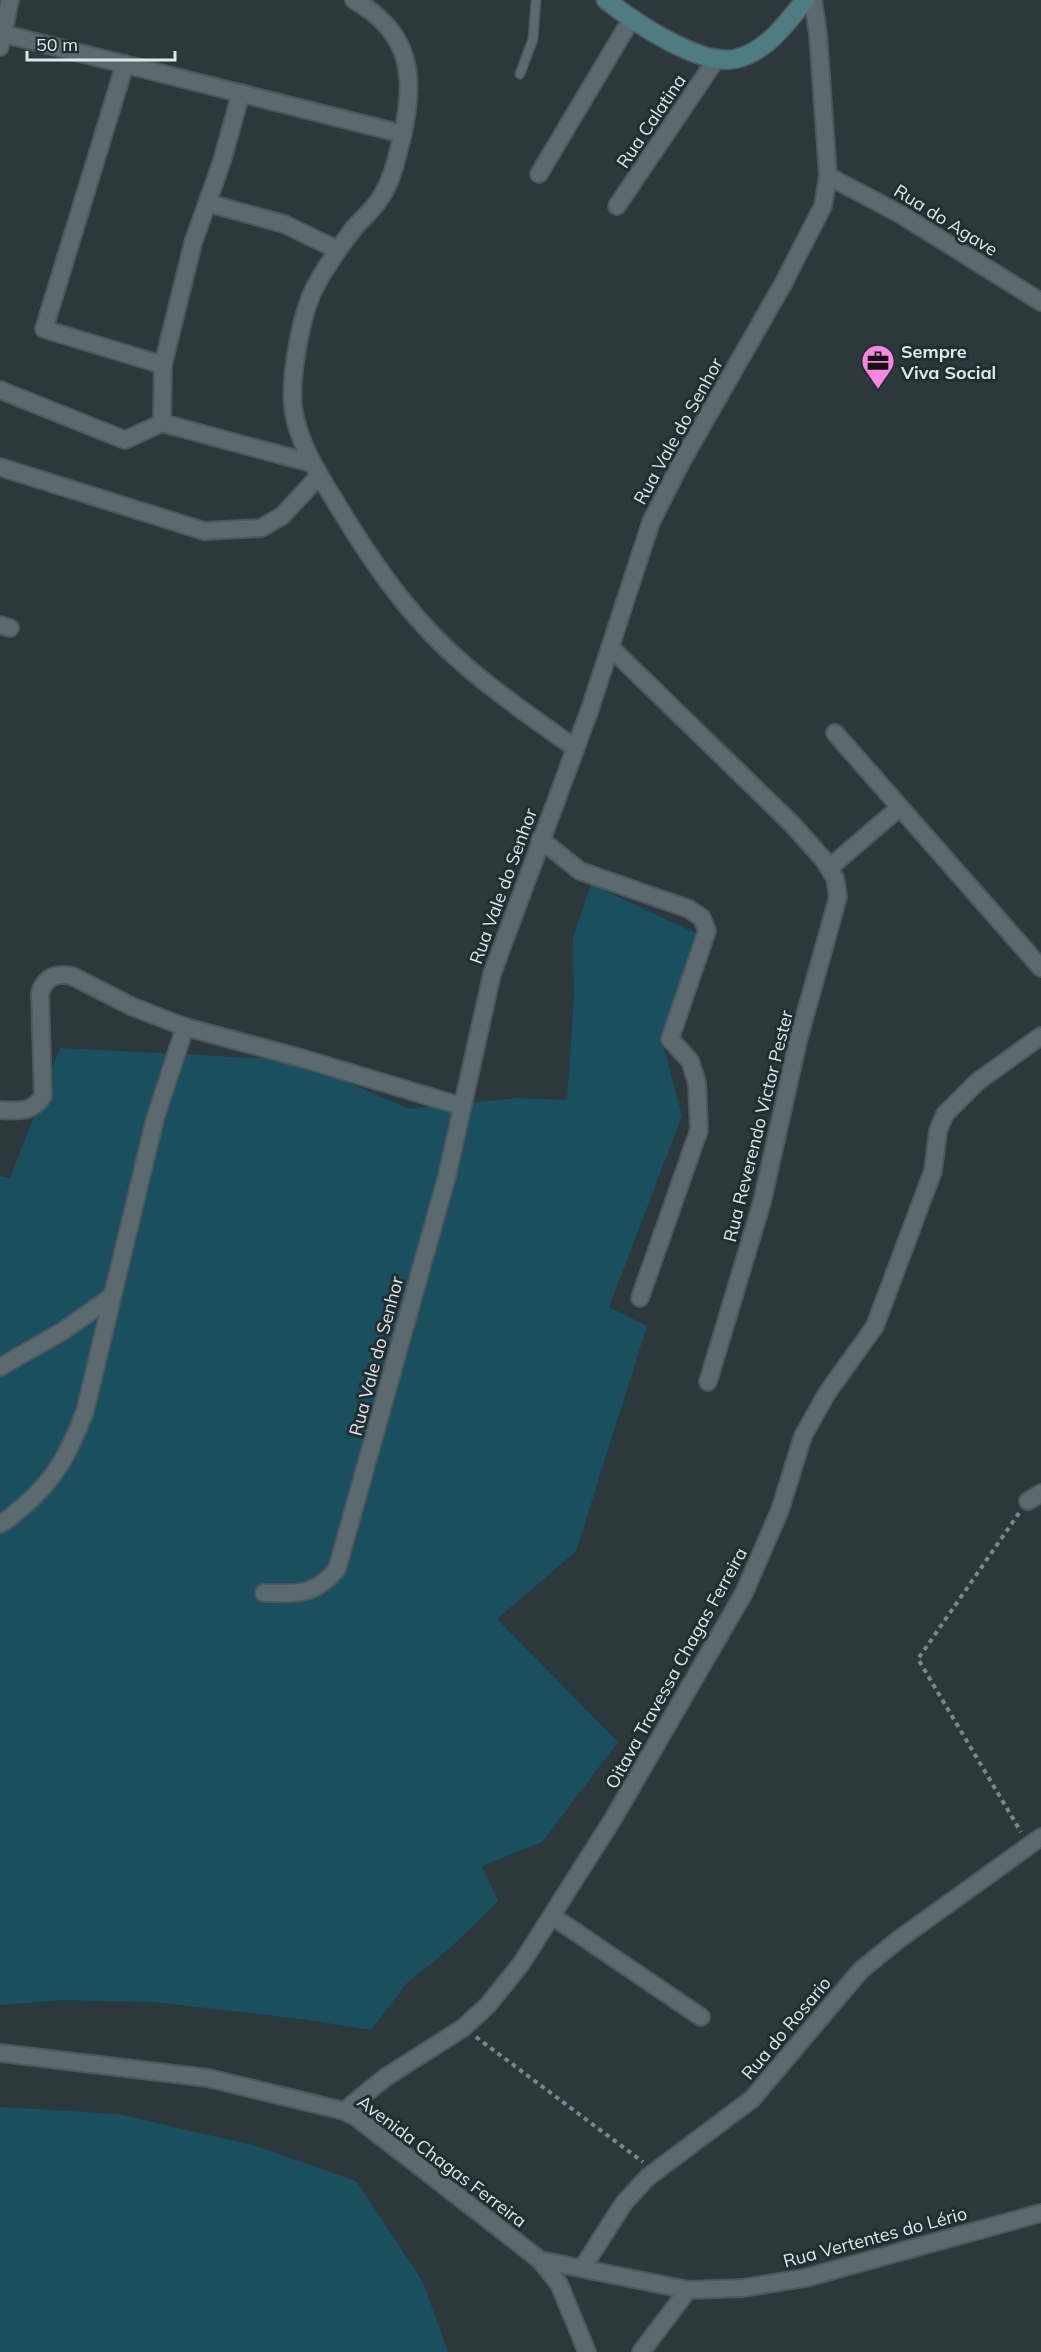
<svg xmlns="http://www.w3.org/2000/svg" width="1041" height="2352" viewBox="0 0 1041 2352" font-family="Mulish,sans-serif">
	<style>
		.green { fill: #194f5e }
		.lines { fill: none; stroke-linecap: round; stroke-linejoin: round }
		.lane-casing { stroke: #4c585b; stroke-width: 11 }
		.street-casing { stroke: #4c585b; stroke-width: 20 }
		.secondary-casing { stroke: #4c585b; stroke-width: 21 }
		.path { stroke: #7b878b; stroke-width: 4; stroke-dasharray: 4.5 4.5; stroke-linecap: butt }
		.lane { stroke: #5a6a6f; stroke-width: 8 }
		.street { stroke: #5a6a6f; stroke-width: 16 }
		.secondary { stroke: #4e7c80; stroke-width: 18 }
		.labels { text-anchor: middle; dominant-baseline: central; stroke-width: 6; stroke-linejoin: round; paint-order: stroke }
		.street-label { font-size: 18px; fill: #dee7ea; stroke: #212f33 }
		.poi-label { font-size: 18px; font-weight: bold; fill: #dee7ea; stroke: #212f33; text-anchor: start }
	</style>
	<rect width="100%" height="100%" fill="#2b393d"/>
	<g class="green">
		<polygon points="591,884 697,934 663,1043 682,1116 609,1307 647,1326 576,1551 497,1619 618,1742 542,1842 482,1866 498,1901 449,1949 407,1983 371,2030 301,2019 155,2002 61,2000 0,2005 0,1176 10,1178 60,1048 297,1060 409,1109 517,1098 567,1100 574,998 573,938"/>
		<polygon points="0,2107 118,2114 256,2146 356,2181 423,2282 448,2352 0,2352"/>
	</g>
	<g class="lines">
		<g class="lane-casing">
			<polyline id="lane" points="520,74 533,39 536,0"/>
		</g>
		<g class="street-casing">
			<g id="street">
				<path d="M 354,0 C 413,33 416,81 401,141 C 396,161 392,180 381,197 C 374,209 363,218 354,228 C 339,248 325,267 314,289 C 301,316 290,376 293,406 C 296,438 318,474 335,501 C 367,554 402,607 448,650 C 487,687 532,717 575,748"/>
				<polyline points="4,34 403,134"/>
				<polyline points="0,47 10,0"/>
				<polyline points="125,64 44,329 163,365"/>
				<polyline points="539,174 632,18"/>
				<polyline points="828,176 900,214 1041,302"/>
				<polyline points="208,203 284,224 338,250"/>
				<polyline points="617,206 717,58"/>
				<polyline points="0,390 125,440 162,423 311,463"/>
				<polyline points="162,423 163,365 193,243 222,161 241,93"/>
				<polyline points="0,467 204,531 261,528 282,516 319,476"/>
				<polyline points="0,625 10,628"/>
				<polyline points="611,648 792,824 824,860 835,878 838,897 798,1041 762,1202 708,1382"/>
				<polyline points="835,733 1041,968"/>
				<polyline points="540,839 580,871 689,909 702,918 707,931 670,1039 690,1061 697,1083 699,1130 640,1298"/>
				<polyline points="829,868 899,808"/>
				<path d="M 0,1110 C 19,1111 32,1113 43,1096 L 40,993 C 45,977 56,973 72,976 L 133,1007 L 185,1027 L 301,1058 L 461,1106"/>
				<polyline points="0,1367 63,1331 111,1297"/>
				<polyline points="1028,1501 1041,1493"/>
				<path d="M 0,1524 C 7,1521 13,1515 19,1510 C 55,1481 69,1453 85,1411 L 155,1119 L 185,1027"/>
				<path d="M 264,1593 C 297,1593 314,1597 337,1569 L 447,1176 L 492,974 L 589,712 L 651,522 L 683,459 L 783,284 L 823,206 L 828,176 L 818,34 L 813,0"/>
				<polyline points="552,1916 701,2017"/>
				<polyline points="0,2053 208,2078 344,2111 356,2117 540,2260 559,2284 587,2352"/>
				<polyline points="344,2111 386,2077 463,2028 488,2005 521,1964 613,1819 744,1593 780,1510 803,1436 827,1393 875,1326 933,1171 938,1131 945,1114 977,1082 1041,1036"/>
				<polyline points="540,2260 688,2290 743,2288 805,2278 1041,2213"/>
				<polyline points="583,2267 624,2203 648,2177 752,2099 861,1970 898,1940 1041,1837"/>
				<polyline points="641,2352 688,2290"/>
			</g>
		</g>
		<g class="secondary-casing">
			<path id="secondary" d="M 606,0 C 634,22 699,66 735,59 C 765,53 787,23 805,0"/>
		</g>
		<g class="path">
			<polyline points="1019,1513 918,1659 1021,1832"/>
			<polyline points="476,2037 643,2162"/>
		</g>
		<use href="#lane" class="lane"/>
		<use href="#street" class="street"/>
		<use href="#secondary" class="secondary"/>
	</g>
	<defs>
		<g id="office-pin" transform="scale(1.725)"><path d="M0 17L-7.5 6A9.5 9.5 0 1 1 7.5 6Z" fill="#fe86e1" stroke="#212f33"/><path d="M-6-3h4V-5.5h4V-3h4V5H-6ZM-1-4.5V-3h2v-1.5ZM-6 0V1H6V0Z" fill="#111"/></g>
	</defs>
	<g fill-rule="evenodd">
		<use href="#office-pin" x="878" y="361"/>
	</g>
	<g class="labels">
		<g class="street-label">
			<text transform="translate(651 121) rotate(-56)">Rua Calatina</text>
			<text transform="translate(946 220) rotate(32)">Rua do Agave</text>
			<text transform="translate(678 431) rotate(-61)">Rua Vale do Senhor</text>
			<text transform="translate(503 886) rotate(-70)">Rua Vale do Senhor</text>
			<text transform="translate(758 1126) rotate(-76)">Rua Reverendo Victor Pester</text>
			<text transform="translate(376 1356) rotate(-75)">Rua Vale do Senhor</text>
			<text transform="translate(676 1668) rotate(-61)">Oitava Travessa Chagas Ferreira</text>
			<text transform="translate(786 2028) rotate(-50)">Rua do Rosario</text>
			<text transform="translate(442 2161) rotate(37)">Avenida Chagas Ferreira</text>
			<text transform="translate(875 2237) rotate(-15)">Rua Vertentes do Lério</text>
		</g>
		<g class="poi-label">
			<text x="901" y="351">Sempre<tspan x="901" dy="21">Viva Social</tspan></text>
		</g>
	</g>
	<path d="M27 51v9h148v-9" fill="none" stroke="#dee7ea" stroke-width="3"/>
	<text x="36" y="51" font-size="18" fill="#dee7ea" stroke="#212f33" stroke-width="4.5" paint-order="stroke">50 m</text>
</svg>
